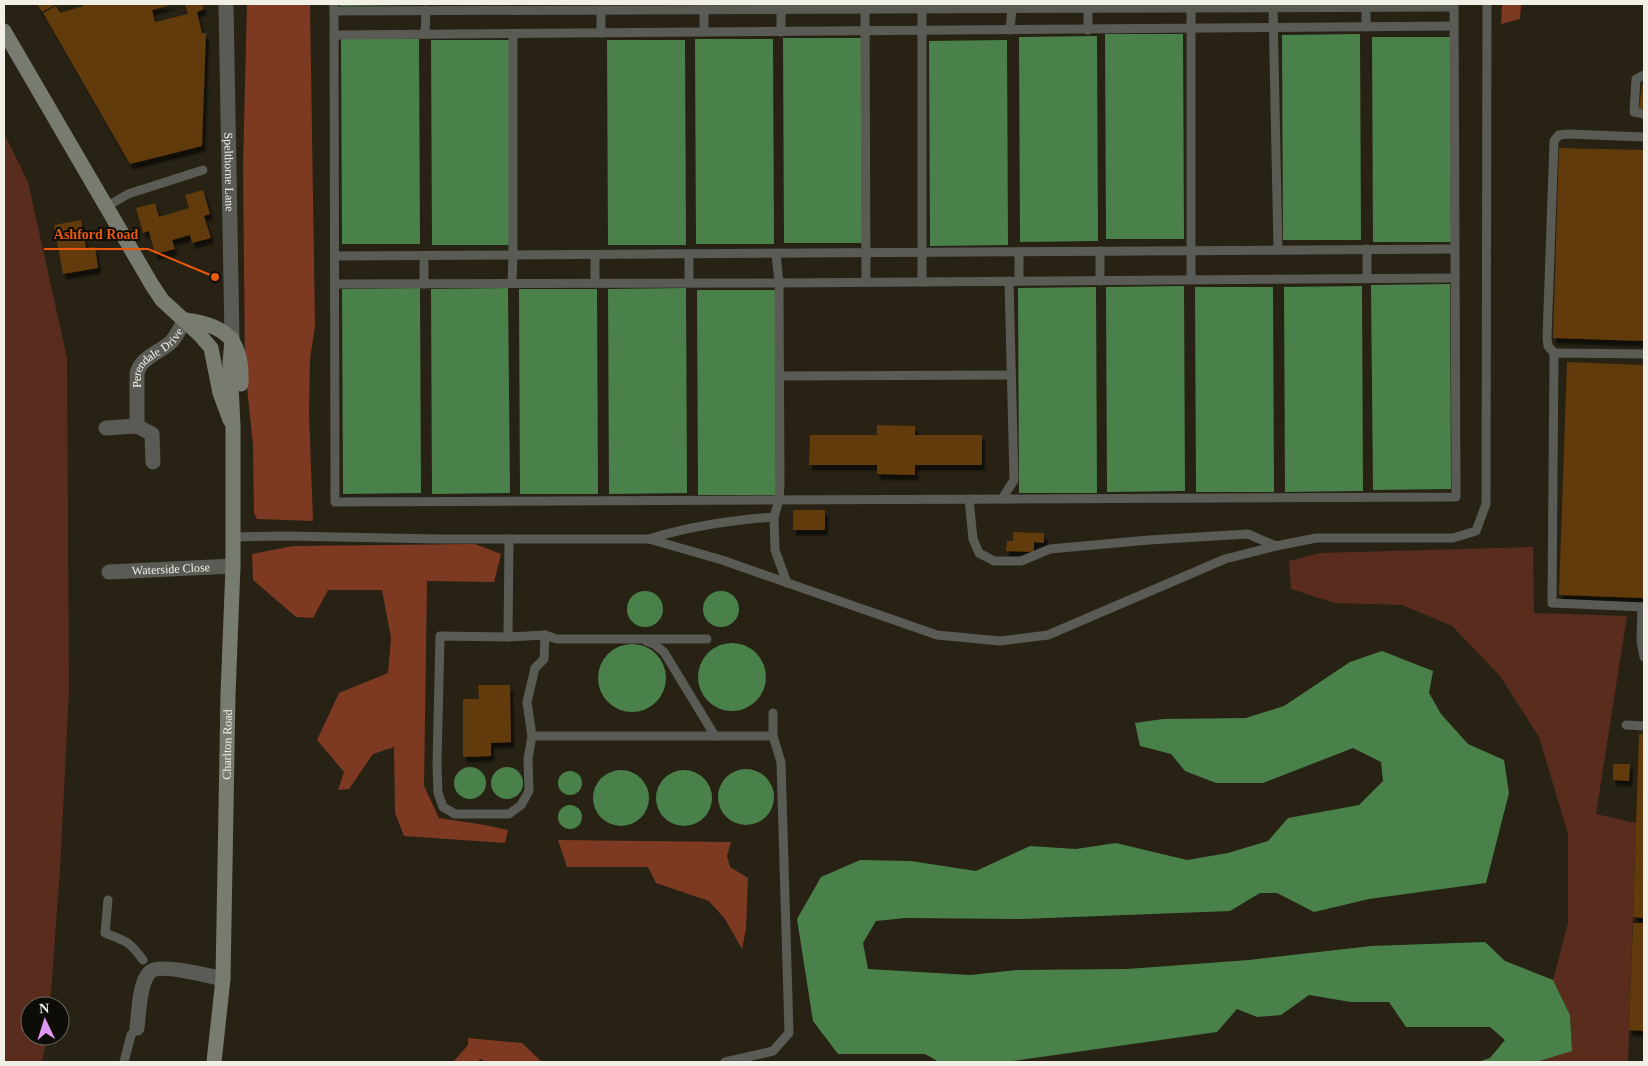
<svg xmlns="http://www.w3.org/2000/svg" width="1648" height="1066" viewBox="0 0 1648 1066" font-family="'Times New Roman',serif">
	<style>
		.green { fill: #592c1d }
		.forest { fill: #7e3923 }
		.water { fill: #4a814a }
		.building { fill: #623a09; filter: url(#shadow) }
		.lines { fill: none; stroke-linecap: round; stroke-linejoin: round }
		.lane { stroke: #595b54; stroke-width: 9 }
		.street { stroke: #595b54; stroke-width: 15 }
		.secondary { stroke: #787b70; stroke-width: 15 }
		.labels { text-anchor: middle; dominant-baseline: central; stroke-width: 4; stroke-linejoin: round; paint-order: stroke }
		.street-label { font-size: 12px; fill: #f2efe6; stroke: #0e0c06 }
		.leader { fill: none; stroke: #e8590c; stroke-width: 2 }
		.callout-dot { fill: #e8590c; stroke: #0e0c06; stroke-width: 2 }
		.callout-label { font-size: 14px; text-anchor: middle; font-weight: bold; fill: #e8590c; stroke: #0e0c06; stroke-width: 4; stroke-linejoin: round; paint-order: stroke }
	</style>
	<defs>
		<filter id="shadow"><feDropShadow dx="3" dy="5.5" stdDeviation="1" flood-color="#0009"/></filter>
	</defs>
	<rect width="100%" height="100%" fill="#272214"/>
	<g class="green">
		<polygon points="4,133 28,182 67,358 69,693 60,870 50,1006 30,1006 30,1036 47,1036 42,1062 4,1062"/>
		<polygon points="1533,547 1534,613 1627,616 1596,814 1636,823 1628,1062 1536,1062 1572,1050 1570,1015 1553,980 1568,923 1568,834 1539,737 1500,676 1452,626 1402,605 1335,603 1291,589 1289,561 1320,553"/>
	</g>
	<g class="forest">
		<polygon points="247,4 310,4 315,326 310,359 309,414 313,521 257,519 254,513 253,445 245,368 243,166"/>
		<polygon points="1502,4 1521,4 1520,19 1501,24"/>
		<polygon points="475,544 501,554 494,582 427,581 424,786 439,818 485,825 508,830 505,843 404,836 395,813 394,747 373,754 349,789 338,790 344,772 317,740 339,693 388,673 391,638 382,590 328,590 313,618 296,617 253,580 252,554 293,546"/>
		<polygon points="558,840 731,842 727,856 730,867 748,878 746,929 742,949 725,919 709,901 656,883 648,867 567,867"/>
		<polygon points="468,1038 522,1043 542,1062 487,1062 480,1059 478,1062 453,1062 468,1045"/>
	</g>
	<g class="water">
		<polygon points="340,4 418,4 418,5 340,6"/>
		<polygon points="1105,34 1183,34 1184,239 1106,239"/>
		<polygon points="1360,34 1361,240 1283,240 1282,35"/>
		<polygon points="1097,36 1098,241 1020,242 1019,37"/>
		<polygon points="1372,37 1450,37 1451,242 1373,242"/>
		<polygon points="783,38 861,38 862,243 784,243"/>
		<polygon points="341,39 419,39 420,244 342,244"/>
		<polygon points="695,39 773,39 774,244 696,244"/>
		<polygon points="431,40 509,40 510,245 432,245"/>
		<polygon points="607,40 685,40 686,245 608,245"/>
		<polygon points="1007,40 1008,245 930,246 929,41"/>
		<polygon points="1450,284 1451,489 1373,490 1371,285"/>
		<polygon points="1184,286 1185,491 1107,492 1106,287"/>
		<polygon points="1362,286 1363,491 1285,492 1284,287"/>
		<polygon points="1096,287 1097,493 1019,493 1018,288"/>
		<polygon points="1195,287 1273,287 1274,492 1196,492"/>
		<polygon points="420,288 421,493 343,494 342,289"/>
		<polygon points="508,288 510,493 432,494 431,289"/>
		<polygon points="686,288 687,493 609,494 608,289"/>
		<polygon points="519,289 597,289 598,494 520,494"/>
		<polygon points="697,290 775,290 776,495 698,495"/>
		<circle cx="721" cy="609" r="18"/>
		<circle cx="645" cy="609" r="18"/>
		<circle cx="732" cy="677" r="34"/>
		<circle cx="632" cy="678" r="34"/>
		<polygon points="1382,651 1433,671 1429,693 1441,714 1468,744 1504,760 1509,793 1486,883 1369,899 1314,912 1277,893 1260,893 1230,911 1022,919 905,918 876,921 863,943 868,969 970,975 1017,970 1127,969 1249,960 1371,946 1485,942 1505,961 1553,980 1570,1015 1572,1051 1536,1062 1478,1062 1490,1058 1505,1040 1490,1027 1406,1027 1389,1002 1351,1002 1309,995 1281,1015 1257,1017 1237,1009 1217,1032 1005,1062 939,1062 925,1054 838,1054 813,1021 797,919 821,877 860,860 911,861 976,871 1030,846 1076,849 1116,843 1187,860 1228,853 1268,841 1288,818 1359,805 1383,781 1381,762 1353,748 1263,783 1216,783 1185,771 1171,754 1140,746 1135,723 1163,719 1246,718 1284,706 1350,662"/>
		<circle cx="507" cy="783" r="16"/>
		<circle cx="470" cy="783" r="16"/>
		<circle cx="746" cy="797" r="28"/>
		<circle cx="684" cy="798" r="28"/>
		<circle cx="621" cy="798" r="28"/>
		<circle cx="570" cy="783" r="12"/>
		<circle cx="570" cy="817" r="12"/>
	</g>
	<g class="building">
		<polygon points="37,4 57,4 42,12"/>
		<polygon points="82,4 174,4 152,10 155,22 188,14 185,4 202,4 204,9 197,12 202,33 206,33 202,146 130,164 43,13 56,6 60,13 83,6"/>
		<polygon points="1642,85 1644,85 1644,110 1639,109"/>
		<polygon points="1559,148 1644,150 1644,341 1553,338"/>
		<polygon points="203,190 210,214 204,216 211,238 192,243 190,235 172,240 175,249 155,254 149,231 143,233 136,208 155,203 159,217 189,208 185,195"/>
		<polygon points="81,220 86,248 95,247 98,268 63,274 54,225"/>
		<polygon points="1567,362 1644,365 1644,598 1559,595"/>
		<polygon points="877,425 915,426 915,435 982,435 982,465 915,465 915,475 877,474 877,465 809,465 810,435 877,435"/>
		<rect x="793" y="510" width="32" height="20"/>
		<polygon points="1013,532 1044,533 1044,543 1034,542 1034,552 1006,551 1007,541 1013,541"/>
		<polygon points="478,685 510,685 511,742 491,743 491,756 463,757 463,699 479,699"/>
		<polygon points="1639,734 1644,734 1644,918 1633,917"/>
		<polygon points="1613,764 1630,764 1629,781 1613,780"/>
		<polygon points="1633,923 1644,923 1644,1031 1629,1030"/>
	</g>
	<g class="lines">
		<g class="lane">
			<polyline points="334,4 335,502 1456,497 1454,4"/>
			<polyline points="865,5 866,282"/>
			<polyline points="1273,7 1278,250"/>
			<polyline points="781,9 781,32"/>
			<polyline points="334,11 1454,7"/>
			<polyline points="1366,27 1366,7"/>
			<polyline points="1010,30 1012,8"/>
			<polyline points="1088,30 1088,8"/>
			<polyline points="704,32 704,9"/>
			<polyline points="601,33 601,10"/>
			<polyline points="425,34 426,10"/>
			<polyline points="334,35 1454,26"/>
			<polyline points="1644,75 1636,79 1634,112 1644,114"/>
			<polyline points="106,207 128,194 203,170"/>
			<polyline points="1367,249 1367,278"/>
			<polyline points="1100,251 1100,281"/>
			<polyline points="776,253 779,283 780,483 779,500 774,517 775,550 787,583"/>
			<polyline points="689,254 689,283"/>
			<polyline points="335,256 1454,249"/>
			<polyline points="1191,280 1191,7"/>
			<polyline points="1019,281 1019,252"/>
			<polyline points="922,282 922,4"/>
			<polyline points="512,283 513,254 513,34"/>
			<polyline points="595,283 595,255"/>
			<polyline points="335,284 779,283 1455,278"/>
			<polyline points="424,284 424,256"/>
			<polyline points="1554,353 1548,346 1547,338 1554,141 1559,135 1568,134 1644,137"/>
			<polyline points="1644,354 1554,353 1552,603 1644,607"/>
			<polyline points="780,376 1011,375"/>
			<polyline points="969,499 973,539 979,553 994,561 1021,561 1050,549 1149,540 1248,534 1276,546"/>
			<polyline points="1002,499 1014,480 1009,281"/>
			<polyline points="233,537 286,536 439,539 649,539 722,560 937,635 1000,641 1048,635 1225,559 1276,546 1316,538 1453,538 1476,531 1486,504 1487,4"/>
			<polyline points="509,539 508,637 440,636 437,765 438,793 443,807 455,814 509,814 521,805 529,791 528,759 532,736"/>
			<path d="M 649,539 C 690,526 732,520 774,517"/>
			<polyline points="1642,607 1641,641 1644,657"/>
			<polyline points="545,635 557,639 707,639"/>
			<polyline points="508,637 545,635 544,659 535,668 527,702 532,736 773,736 781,762 789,1033 773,1051 725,1062"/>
			<polyline points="646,641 654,644 664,652 715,736"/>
			<polyline points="773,713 773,736"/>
			<polyline points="1626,725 1644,726"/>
			<path d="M 108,900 L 105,933 C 126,941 129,941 143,960"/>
			<polyline points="124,1062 131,1035 137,1028"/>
		</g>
		<g class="street">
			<path id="s1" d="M 226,4 L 232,339"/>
			<polyline points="106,428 137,426"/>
			<path id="s2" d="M 153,462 L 152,434 L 137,426 L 137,374 C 140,357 160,353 172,341 C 177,335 181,327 185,320"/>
			<path id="s3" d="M 109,572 L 233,566"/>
			<path d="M 137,1028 C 139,1013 139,982 150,972 C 159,963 210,976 223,979"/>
		</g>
		<g class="secondary">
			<polyline points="4,31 152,285 162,300 200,335 211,348 220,393 230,420"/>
			<path d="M 185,320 C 227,325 243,341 241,384"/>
			<path id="s4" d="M 214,1062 L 223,979 L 228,695 L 233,566 L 233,426 L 230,363 L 232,339"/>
		</g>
	</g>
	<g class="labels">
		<g class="street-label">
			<text stroke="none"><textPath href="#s1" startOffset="168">Spelthorne Lane</textPath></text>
			<text stroke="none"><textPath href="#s2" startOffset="122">Perendale Drive</textPath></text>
			<text stroke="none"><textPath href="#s3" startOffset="62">Waterside Close</textPath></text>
			<text stroke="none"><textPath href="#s4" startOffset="318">Charlton Road</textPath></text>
		</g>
	</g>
	<path class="leader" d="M215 277L148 249H44"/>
	<circle class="callout-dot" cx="215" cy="277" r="5"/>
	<g class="callout-label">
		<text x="96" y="239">Ashford Road</text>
	</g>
	<rect width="1648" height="1066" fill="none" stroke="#f2efe6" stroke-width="10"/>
	<g transform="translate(45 1021) rotate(356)"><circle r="24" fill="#0e0c06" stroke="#696760"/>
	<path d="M0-4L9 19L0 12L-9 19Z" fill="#df98f2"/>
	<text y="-8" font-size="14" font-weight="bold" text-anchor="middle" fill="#f2efe6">N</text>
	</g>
</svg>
